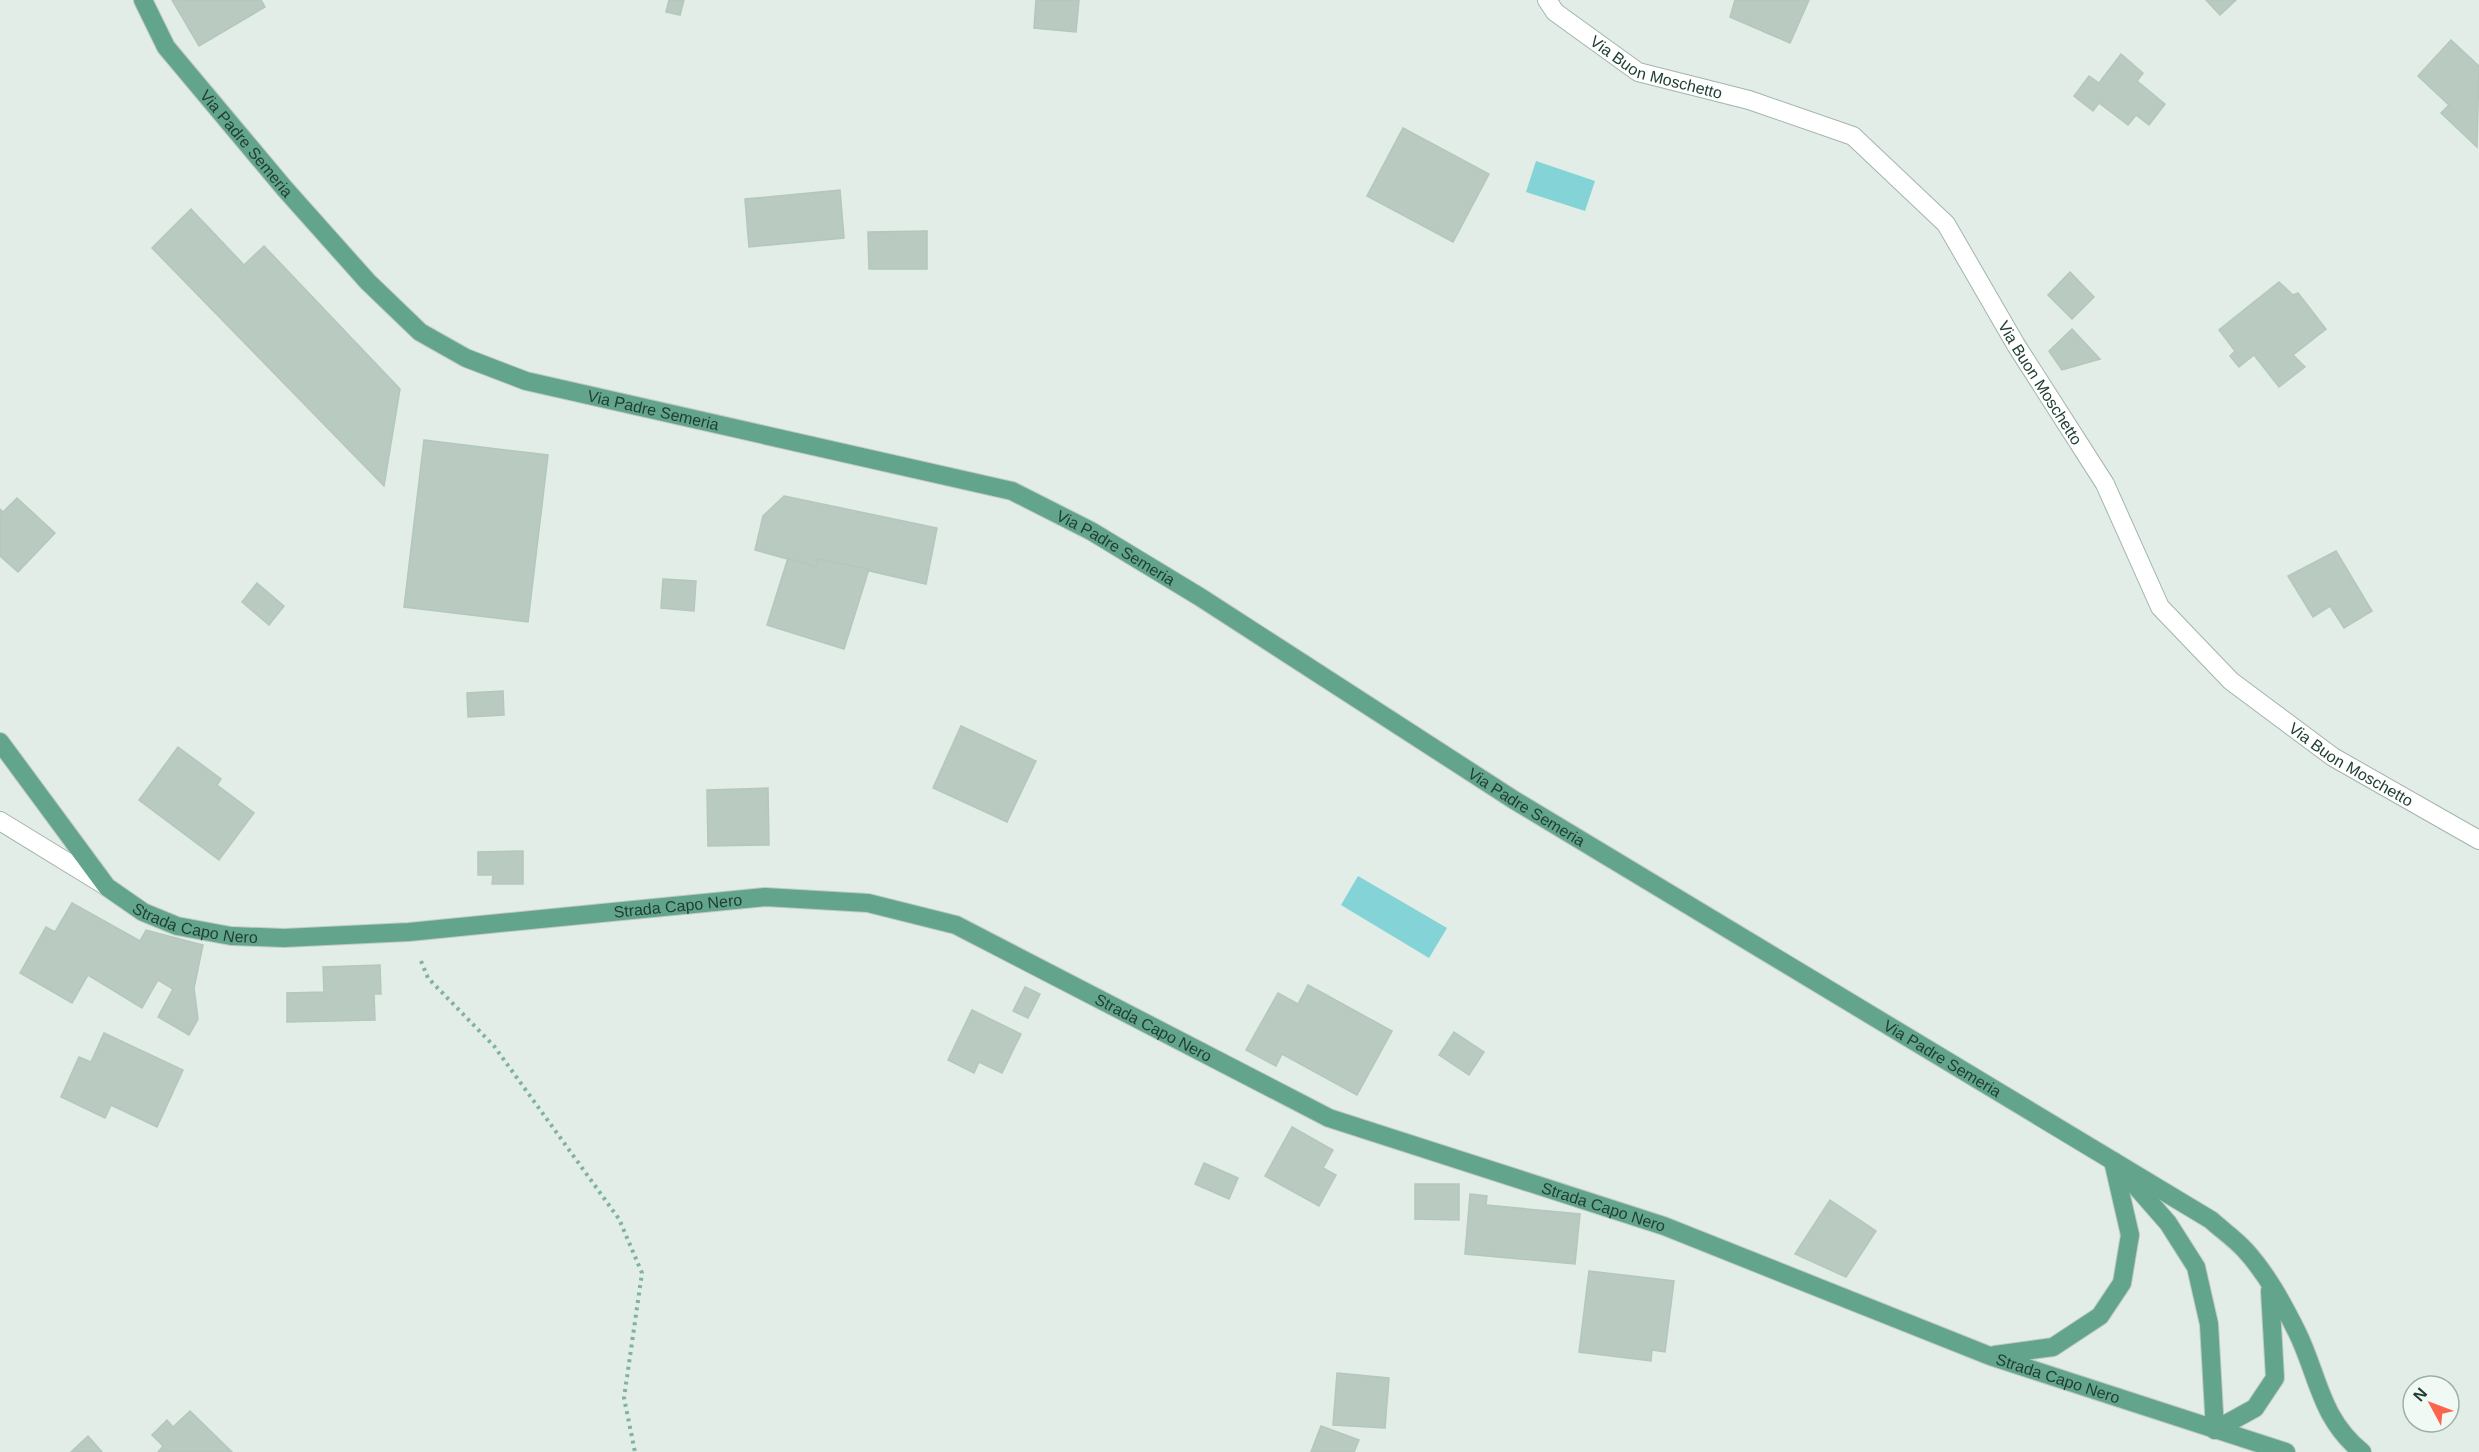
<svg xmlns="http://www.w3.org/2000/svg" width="2479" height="1452" viewBox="0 0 2479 1452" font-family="Arial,sans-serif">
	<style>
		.water { fill: #84d3d6 }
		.building { fill: #b9cbc1; stroke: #b3c7bc; stroke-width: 1.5 }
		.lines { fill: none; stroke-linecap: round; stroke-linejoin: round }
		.minor-casing { stroke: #a3b5ac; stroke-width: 20 }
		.major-casing { stroke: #c1c9c6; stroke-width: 20 }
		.path { stroke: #7fb39c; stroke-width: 4; stroke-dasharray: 3 4.5; stroke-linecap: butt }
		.minor { stroke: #fff; stroke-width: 18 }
		.major { stroke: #62a58c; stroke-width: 18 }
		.labels { text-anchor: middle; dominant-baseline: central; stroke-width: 5; stroke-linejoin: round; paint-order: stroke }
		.street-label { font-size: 16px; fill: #203f32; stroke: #f1f9f4 }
	</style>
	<rect width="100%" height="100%" fill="#e1ede6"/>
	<g class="water">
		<polygon points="1536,161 1595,181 1585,211 1526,192"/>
		<polygon points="1358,876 1447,928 1429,958 1341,905"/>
	</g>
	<g class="building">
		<polygon points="172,0 261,0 265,7 199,46"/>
		<polygon points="669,0 684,0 680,15 666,12"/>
		<polygon points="1036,0 1079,0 1076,32 1034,28"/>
		<polygon points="1735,0 1809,0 1790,43 1730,17"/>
		<polygon points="2206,0 2236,0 2220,15"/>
		<polygon points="2451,40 2479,66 2477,147 2441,113 2449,105 2418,76"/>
		<polygon points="2121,54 2143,73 2137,81 2165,104 2149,125 2136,115 2128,125 2099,103 2093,111 2074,96 2089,76 2099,83"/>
		<polygon points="1403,128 1489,174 1453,242 1367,196"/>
		<polygon points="840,190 844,238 749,247 745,199"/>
		<polygon points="191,209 244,265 264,246 400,389 384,486 152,248"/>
		<polygon points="927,231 927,269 869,269 868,232"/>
		<polygon points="2070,272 2094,297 2072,319 2048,295"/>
		<polygon points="2279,282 2293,295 2298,293 2326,329 2293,355 2305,367 2279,387 2254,355 2239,367 2230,356 2235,351 2219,330"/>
		<polygon points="2072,329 2100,359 2062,370 2049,351"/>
		<polygon points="424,440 548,455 528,622 404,607"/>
		<polygon points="784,496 937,528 926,584 818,559 816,567 755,550 763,516"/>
		<polygon points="17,498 55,533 18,572 0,556 0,509 3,512"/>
		<polygon points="2336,551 2372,611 2344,628 2330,606 2313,617 2288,576"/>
		<polygon points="788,558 816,567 818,559 869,569 844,649 767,625"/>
		<polygon points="663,579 696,581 694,611 661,608"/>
		<polygon points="257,583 284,606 269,625 242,602"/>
		<polygon points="503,691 504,715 468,717 467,693"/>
		<polygon points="961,726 1036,761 1007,822 933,788"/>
		<polygon points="178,747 221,779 217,785 254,813 219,860 139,800"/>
		<polygon points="768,788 769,845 708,846 707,790"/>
		<polygon points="523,851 523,884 492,884 493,875 478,875 478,852"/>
		<polygon points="72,903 140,941 146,930 203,945 194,988 198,1019 189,1035 158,1017 173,989 158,980 142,1008 88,975 72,1003 20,973 46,927 55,932"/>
		<polygon points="380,965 381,994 374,994 375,1020 287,1022 287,993 324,992 323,967"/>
		<polygon points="1308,985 1392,1031 1357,1095 1282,1054 1276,1066 1246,1050 1278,993 1298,1004"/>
		<polygon points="1025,987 1040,994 1028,1018 1013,1011"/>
		<polygon points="972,1010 1021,1034 1002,1073 979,1062 974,1073 948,1060"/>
		<polygon points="1454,1032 1484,1052 1469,1075 1439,1055"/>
		<polygon points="104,1033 183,1070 157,1127 111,1105 105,1118 61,1097 79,1057 91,1062"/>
		<polygon points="1292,1127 1333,1150 1323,1168 1336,1175 1319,1206 1265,1176"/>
		<polygon points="1204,1163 1238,1178 1229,1199 1195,1184"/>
		<polygon points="1415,1184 1459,1184 1459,1220 1415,1219"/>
		<polygon points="1470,1194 1487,1196 1486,1205 1580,1214 1575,1264 1465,1254"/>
		<polygon points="1830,1200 1876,1231 1846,1277 1795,1254"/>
		<polygon points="1589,1271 1674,1281 1665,1352 1652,1350 1651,1361 1579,1352"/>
		<polygon points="1337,1373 1389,1378 1385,1428 1333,1425"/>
		<polygon points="190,1411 232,1452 158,1452 163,1446 152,1435 167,1420 173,1427"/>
		<polygon points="1321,1426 1359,1440 1354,1452 1311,1452"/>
		<polygon points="88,1436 102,1452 71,1452"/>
	</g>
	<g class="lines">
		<g class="minor-casing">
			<g id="minor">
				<path id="s1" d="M 1547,0 L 1555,12 L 1638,72 L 1749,100 L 1853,136 L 1946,224 L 2016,345 L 2105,484 L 2160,607 L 2231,681 L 2333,757 L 2479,840"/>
				<polyline points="0,821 106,886"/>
			</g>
		</g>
		<g class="major-casing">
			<g id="major">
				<path id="s2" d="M 143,0 L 166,47 L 285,189 L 368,282 L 420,332 L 466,358 L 526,381 L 1012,491 L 1091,531 L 1200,597 L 1514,800 L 2211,1220 C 2222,1230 2235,1239 2245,1250 C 2267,1274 2283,1304 2297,1332 C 2319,1377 2320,1418 2362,1452"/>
				<path id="s3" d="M 0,742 L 107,887 L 143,912 L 177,926 L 231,936 L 284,938 L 409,932 L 765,897 L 868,903 L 956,925 L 1329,1118 L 1664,1226 L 1990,1356 L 2286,1452"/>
				<polyline points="2126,1175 2168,1223 2196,1267 2209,1324 2215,1430"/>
				<polyline points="1995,1355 2053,1347 2100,1316 2122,1283 2130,1235 2113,1161"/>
				<polyline points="2215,1430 2255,1408 2275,1378 2270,1291"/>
			</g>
		</g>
		<polyline class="path" points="421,961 428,978 494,1046 619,1219 642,1273 624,1398 635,1452"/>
		<use href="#minor" class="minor"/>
		<use href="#major" class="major"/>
	</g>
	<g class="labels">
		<g class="street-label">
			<text stroke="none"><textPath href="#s1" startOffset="132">Via Buon Moschetto</textPath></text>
			<text stroke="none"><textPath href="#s2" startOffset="178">Via Padre Semeria</textPath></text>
			<text stroke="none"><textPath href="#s1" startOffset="654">Via Buon Moschetto</textPath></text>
			<text stroke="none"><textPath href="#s2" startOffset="682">Via Padre Semeria</textPath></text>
			<text stroke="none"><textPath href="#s2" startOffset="1168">Via Padre Semeria</textPath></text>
			<text stroke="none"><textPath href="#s1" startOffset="1158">Via Buon Moschetto</textPath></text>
			<text stroke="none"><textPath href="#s2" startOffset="1654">Via Padre Semeria</textPath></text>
			<text stroke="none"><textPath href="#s3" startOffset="764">Strada Capo Nero</textPath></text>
			<text stroke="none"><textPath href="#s3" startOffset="278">Strada Capo Nero</textPath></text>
			<text stroke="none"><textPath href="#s3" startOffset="1268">Strada Capo Nero</textPath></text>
			<text stroke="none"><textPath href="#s2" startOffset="2140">Via Padre Semeria</textPath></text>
			<text stroke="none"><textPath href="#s3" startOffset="1754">Strada Capo Nero</textPath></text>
			<text stroke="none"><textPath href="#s3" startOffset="2240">Strada Capo Nero</textPath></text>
		</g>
	</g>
	<g transform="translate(2431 1404) rotate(311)"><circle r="28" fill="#f1f9f4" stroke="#9dafa6" stroke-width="1.5"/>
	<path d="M0-4.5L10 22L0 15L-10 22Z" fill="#fc644f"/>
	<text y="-9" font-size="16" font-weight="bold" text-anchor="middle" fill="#203f32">N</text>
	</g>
</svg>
